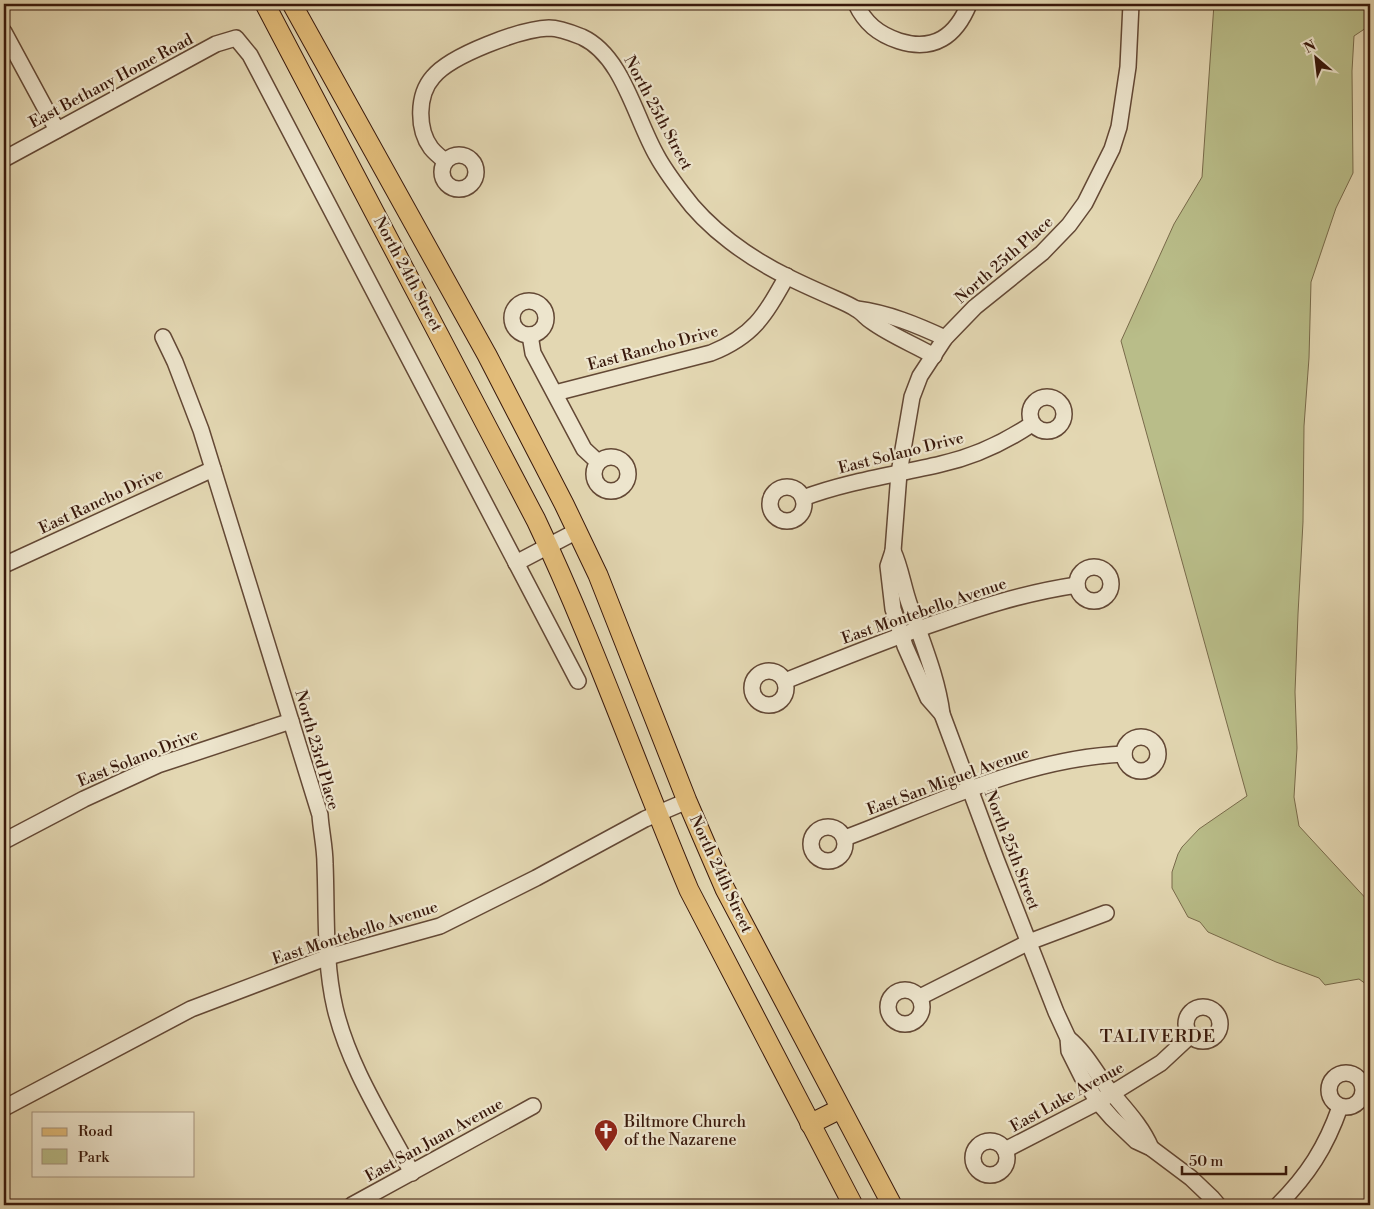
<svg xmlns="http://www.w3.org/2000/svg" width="1374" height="1209" viewBox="0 0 1374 1209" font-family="'Libre Bodoni',serif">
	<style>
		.green { fill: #b9bd89; stroke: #786a4a }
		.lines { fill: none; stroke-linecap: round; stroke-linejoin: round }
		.minor-casing { stroke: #634835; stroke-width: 18 }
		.major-casing { stroke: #38180b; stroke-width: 21 }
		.minor { stroke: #ede5cd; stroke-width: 15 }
		.major { stroke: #e2bc79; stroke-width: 19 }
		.labels { text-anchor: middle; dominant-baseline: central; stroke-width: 4.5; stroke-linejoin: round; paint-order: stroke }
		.street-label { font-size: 16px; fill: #38180b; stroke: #ede5cd }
		.poi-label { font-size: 16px; fill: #38180b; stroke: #ede5cd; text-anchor: start }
		.neighbourhood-label { font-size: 18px; letter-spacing: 1px; fill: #38180b; stroke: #ede5cd }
	</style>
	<rect width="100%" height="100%" fill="#e3d7b2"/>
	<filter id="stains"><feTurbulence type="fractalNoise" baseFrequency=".004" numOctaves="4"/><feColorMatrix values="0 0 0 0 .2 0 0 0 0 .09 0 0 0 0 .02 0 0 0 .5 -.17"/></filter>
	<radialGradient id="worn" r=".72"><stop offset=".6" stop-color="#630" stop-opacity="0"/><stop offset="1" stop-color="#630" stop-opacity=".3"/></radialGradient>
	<polygon class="green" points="1214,4 1370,4 1370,27 1366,28 1354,36 1352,71 1353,173 1336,208 1311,282 1309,358 1304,426 1303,522 1298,614 1295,692 1297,748 1294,797 1299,826 1370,903 1370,987 1359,979 1325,985 1319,978 1276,962 1208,932 1200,922 1188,917 1172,888 1172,872 1178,854 1182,847 1199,829 1247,796 1121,341 1174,224 1202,177"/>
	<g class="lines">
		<g class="minor-casing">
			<g id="minor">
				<path d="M 856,4 C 865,23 878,34 899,41 C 934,52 956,36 969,4"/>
				<polyline points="4,32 57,130"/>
				<circle cx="459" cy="172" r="17"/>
				<polyline points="4,159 216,44 236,38 250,55 578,681"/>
				<path d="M 445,161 C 440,157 435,153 431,148 C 417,129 417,95 433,77 C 451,55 521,29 549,28 C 560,28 572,33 582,37 C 623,56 635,118 657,156 C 664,169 673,181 682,193 C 708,229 749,258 788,277 C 804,285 820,292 836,299 C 843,302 850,305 856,309 C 862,312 866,318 871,321 C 890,335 913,344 934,356"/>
				<circle cx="529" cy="318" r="17"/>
				<path d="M 857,309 C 888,313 917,325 945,338"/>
				<polyline points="530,335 533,353 584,449 598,462"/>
				<path d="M 163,337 L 175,362 L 201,430 L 320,815 C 321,831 325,847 325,864 C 327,911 324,961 335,1008 C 349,1067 384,1120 412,1173"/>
				<path d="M 555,393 L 711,353 C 754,336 765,315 787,276"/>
				<circle cx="1047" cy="414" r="17"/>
				<circle cx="611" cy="474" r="17"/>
				<circle cx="787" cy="504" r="17"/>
				<path d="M 803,498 C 848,481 895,475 941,464 C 973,457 1005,442 1032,424"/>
				<path d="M 893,551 C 901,568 903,587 910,606 C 922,642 937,676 942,714 L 996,859 L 1056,1012 L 1068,1038 L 1069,1051 L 1082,1077 L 1098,1102 L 1112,1118 L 1136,1141 L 1151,1148 L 1191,1178 L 1212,1198 L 1218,1205"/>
				<polyline points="516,563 577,531"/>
				<polyline points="4,565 213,469"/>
				<circle cx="1094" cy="584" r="17"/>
				<circle cx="769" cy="688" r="17"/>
				<path d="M 785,681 C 832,662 879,643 927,626 C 978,608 1023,593 1077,585"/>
				<polyline points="942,714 928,698 905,646 893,609 888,566 893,551 899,473 912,397 920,376 945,338 975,307 1042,253 1069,225 1085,203 1112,149 1119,127 1128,67 1131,4"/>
				<circle cx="1141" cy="754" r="17"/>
				<circle cx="828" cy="844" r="17"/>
				<path d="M 845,838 C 936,804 1025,758 1124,754"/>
				<polyline points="4,841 84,799 158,765 291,721"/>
				<circle cx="905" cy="1007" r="17"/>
				<polyline points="920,997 1029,942 1106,913"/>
				<circle cx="1203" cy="1024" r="17"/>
				<path d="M 1068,1038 C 1084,1051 1094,1069 1106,1086 C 1122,1106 1141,1124 1151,1148"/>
				<circle cx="1346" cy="1090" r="17"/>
				<polyline points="4,1108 191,1009 328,957 440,926 536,878 645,819 687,801"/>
				<circle cx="990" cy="1158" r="17"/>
				<polyline points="1005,1150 1098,1102 1161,1063 1190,1036"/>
				<polyline points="352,1205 533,1106"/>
				<path d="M 1278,1205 C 1308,1175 1326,1147 1340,1107"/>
			</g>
		</g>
		<g class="major-casing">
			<g id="major">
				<path d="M 265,4 L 536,520 C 593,640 637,767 689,890 L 853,1205"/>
				<polyline points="292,4 487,355 564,504 598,575 687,801 725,889 892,1205"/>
				<polyline points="810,1124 840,1109"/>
			</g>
		</g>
		<use href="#minor" class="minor"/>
		<use href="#major" class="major"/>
	</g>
	<defs>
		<g id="church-pin" transform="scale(1.25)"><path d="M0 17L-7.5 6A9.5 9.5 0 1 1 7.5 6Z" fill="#8f2418" stroke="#ede5cd"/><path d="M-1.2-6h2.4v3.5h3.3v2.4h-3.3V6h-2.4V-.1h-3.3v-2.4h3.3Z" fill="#fff"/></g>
	</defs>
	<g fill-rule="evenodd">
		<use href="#church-pin" x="606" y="1131"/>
	</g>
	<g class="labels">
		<g class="street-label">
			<text transform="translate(111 81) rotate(-28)">East Bethany Home Road</text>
			<text transform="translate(658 113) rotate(62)">North 25th Street</text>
			<text transform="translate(1004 260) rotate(-41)">North 25th Place</text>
			<text transform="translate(408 274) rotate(62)">North 24th Street</text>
			<text transform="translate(653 348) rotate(-15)">East Rancho Drive</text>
			<text transform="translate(901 453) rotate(-14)">East Solano Drive</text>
			<text transform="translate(101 501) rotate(-25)">East Rancho Drive</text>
			<text transform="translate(924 611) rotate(-19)">East Montebello Avenue</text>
			<text transform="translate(317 750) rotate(74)">North 23rd Place</text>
			<text transform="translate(138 758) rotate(-22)">East Solano Drive</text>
			<text transform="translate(948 781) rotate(-20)">East San Miguel Avenue</text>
			<text transform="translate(1012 850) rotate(69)">North 25th Street</text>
			<text transform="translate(721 874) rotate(65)">North 24th Street</text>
			<text transform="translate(355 933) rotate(-18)">East Montebello Avenue</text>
			<text transform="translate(1067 1097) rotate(-29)">East Luke Avenue</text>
			<text transform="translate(434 1140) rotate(-29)">East San Juan Avenue</text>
		</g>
		<g class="poi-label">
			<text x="624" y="1122">Biltmore Church<tspan x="624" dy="18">of the Nazarene</tspan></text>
		</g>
		<g class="neighbourhood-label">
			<text x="1158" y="1036">TALIVERDE</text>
		</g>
	</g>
	<rect width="1374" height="1209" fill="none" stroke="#e3d7b2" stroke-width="20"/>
	<rect x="5" y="5" width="1364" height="1199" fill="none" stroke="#38180b" stroke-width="2.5"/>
	<rect x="10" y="10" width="1354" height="1189" fill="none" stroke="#38180b"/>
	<rect x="32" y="1112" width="162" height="65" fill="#ede5cd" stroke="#a5937f"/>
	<rect x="42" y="1128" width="25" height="8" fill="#e2bc79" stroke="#a5937f"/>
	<text x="78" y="1136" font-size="15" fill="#38180b">Road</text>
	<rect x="42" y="1149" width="25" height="15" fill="#b9bd89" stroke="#a5937f"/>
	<text x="78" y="1162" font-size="15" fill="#38180b">Park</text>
	<g transform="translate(1316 58) rotate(332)" stroke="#ede5cd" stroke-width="4" paint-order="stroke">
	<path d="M0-4L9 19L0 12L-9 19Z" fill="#38180b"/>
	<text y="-8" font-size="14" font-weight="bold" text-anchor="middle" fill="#38180b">N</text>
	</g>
	<path d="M1182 1166v8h104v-8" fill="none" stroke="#38180b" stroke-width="2.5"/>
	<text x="1189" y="1166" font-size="15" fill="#38180b" stroke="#ede5cd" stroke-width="4" paint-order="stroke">50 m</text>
	<rect width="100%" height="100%" filter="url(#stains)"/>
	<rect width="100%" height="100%" fill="url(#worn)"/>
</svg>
